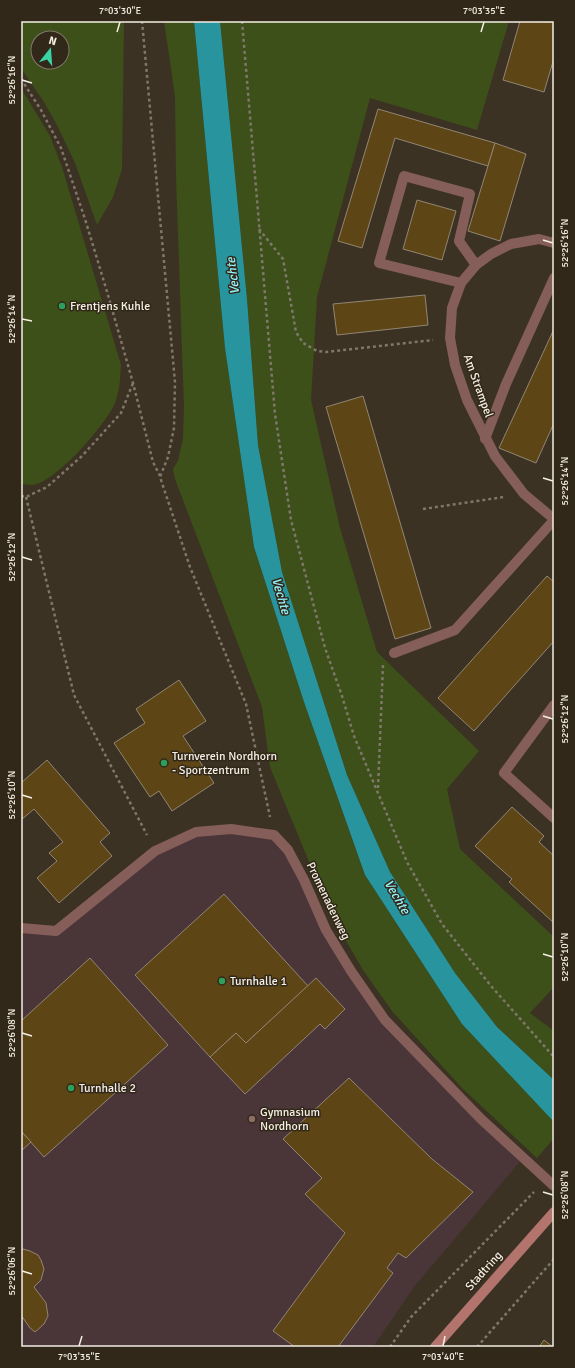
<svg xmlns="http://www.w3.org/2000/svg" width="575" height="1368" viewBox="0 0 575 1368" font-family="Signika,sans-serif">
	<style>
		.education { fill: #4a3538 }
		.green { fill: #3d5019; fill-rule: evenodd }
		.water { fill: #28959e }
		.building { fill: #5e4516; stroke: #918674 }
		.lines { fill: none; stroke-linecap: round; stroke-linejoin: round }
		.path { stroke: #7f776a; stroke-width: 2.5; stroke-dasharray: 3 3; stroke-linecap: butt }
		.lane { stroke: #855e59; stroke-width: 10 }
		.street { stroke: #855e59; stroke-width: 10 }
		.secondary { stroke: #b2746d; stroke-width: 10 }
		.ticks { fill: none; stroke: #f4eee4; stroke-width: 1.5 }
		.leisure-dot { fill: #2e9e5b; stroke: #322819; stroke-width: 1.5 }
		.education-dot { fill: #8d6e63; stroke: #322819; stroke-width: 1.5 }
		.labels { text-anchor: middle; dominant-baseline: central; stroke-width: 3; stroke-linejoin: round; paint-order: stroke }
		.poi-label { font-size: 12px; fill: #f4eee4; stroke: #322819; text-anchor: start }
		.street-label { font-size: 12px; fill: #f4eee4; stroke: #322819 }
		.water-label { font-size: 13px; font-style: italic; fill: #94f1fa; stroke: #322819 }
		.neatline { fill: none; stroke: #f4eee4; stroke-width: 1.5 }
		.ticks-label { font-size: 10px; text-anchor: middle; fill: #f4eee4 }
	</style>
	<rect width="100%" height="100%" fill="#3c3223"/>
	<polygon class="education" points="191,834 267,834 286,849 301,879 386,1021 523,1158 414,1287 373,1347 21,1347 21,927 60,929 153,853"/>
	<g class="green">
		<path d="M 21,21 L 124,21 L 122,169 L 113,197 L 97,225 L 75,163 L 57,125 L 44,102 L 21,68 ZM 38,38 L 62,38 L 62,62 L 38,62 Z"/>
		<polygon points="164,21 194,21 225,348 254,547 304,702 365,875 462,1024 554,1122 554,1138 537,1158 462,1088 392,1011 363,970 331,915 270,767 262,707 175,479 173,469 178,461 183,438 184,407 176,176 175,96"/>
		<polygon points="220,21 509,21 477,130 370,98 317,297 311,400 340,528 377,652 479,751 447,789 460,849 554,937 554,987 530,1013 554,1031 554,1080 497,1027 455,973 390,872 347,775 282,572 258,445 247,299"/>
		<path d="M 21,88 L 50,136 L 62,167 L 121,365 C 120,379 120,393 113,407 C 102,428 57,481 33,485 C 30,485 25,484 21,484 Z"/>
	</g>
	<polygon class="water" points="194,21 220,21 247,299 258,445 282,572 347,775 390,872 455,973 497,1027 554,1080 554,1122 462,1024 365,875 304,702 254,547 225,348"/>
	<g class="building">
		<polygon points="520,21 554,22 554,58 544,92 503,80"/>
		<polygon points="378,109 495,143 488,166 395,138 362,248 338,241"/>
		<polygon points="495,143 526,154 500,241 468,231"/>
		<polygon points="417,200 456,211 442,260 403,249"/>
		<polygon points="425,295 428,325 337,335 333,304"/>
		<polygon points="554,329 554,423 536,463 499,448"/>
		<polygon points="363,396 431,628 395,639 326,407"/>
		<polygon points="547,576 554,582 554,641 474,731 438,698"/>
		<polygon points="179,680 206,721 183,736 214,783 172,811 159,791 150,797 114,743 145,723 136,709"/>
		<polygon points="47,760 110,833 100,842 112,856 59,903 37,878 57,861 49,853 63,842 34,809 21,820 21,783"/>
		<polygon points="512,807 544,836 539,842 554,856 554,923 509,882 512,879 475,846"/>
		<polygon points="224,894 308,986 246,1043 236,1033 210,1057 135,975"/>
		<polygon points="90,958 168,1045 44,1157 21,1131 21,1021"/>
		<polygon points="316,978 345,1009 325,1029 320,1024 245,1094 210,1057 236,1033 246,1043"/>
		<polygon points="349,1078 432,1159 473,1192 406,1258 398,1253 387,1268 393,1273 338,1347 295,1347 273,1331 345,1233 305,1194 322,1178 283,1139"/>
		<polygon points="21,1131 31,1142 21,1151"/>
		<polygon points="23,1249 30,1251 38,1255 41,1260 44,1269 41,1280 34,1287 46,1303 48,1316 44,1324 35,1332 30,1328 21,1315 21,1250"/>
		<polygon points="544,1340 553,1347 539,1347"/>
	</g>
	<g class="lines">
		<g class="path">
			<polyline points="142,21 175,382 174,428 168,457 160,477 190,567 246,704 270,817"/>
			<polyline points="242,21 275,414 291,520 325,648 342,696 354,736 407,862 442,924 491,986 554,1057"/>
			<polyline points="21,79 41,110 61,148 85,219 108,295 133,383 153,462 160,476"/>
			<polyline points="259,229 283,259 296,332 303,343 317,351 326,352 433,340"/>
			<polyline points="21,496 26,497 47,487 82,456 121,413 133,383"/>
			<polyline points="26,497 74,695 147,835"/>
			<polyline points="423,509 504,497"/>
			<polyline points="378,788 383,665"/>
			<polyline points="390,1347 411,1317 534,1192"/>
			<polyline points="477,1347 554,1259"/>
		</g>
		<g class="lane">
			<polyline points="461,283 379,263 404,176 470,194 459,241 476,265"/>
			<polyline points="554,705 504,773 554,818"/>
		</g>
		<g class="street">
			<polyline points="554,243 539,239 511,244 491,254 476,265 461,283 452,308 450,338 455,365 467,400 495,456 524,494 554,519"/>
			<polyline points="485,439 506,384 554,278"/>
			<polyline points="394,653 455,630 554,520"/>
			<polyline points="21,928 56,931 155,851 196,832 231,829 274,835 288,850 304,880 326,930 351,971 385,1020 481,1119 554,1186"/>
		</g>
		<polyline class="secondary" points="435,1347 554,1212"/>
	</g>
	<path class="ticks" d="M 117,32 L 120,22M 481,32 L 484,22M 22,80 L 32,83M 543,240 L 553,243M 22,319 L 32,321M 543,478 L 553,481M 22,557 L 32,560M 543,716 L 553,719M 22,795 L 32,798M 543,954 L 553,957M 22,1033 L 32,1036M 543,1192 L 553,1195M 22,1271 L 32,1274M 79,1346 L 82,1336M 443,1346 L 445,1336"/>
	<g class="leisure-dot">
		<circle cx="62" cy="306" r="4"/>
		<circle cx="164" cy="763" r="4"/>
		<circle cx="222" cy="981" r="4"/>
		<circle cx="71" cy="1088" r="4"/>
	</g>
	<circle class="education-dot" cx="252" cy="1119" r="4"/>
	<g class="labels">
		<g class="poi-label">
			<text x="70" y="306">Frentjens Kuhle</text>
			<text x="172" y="756">Turnverein Nordhorn<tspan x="172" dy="14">- Sportzentrum</tspan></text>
			<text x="230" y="981">Turnhalle 1</text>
			<text x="79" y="1088">Turnhalle 2</text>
			<text x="260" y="1112">Gymnasium<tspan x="260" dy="14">Nordhorn</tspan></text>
		</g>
		<g class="street-label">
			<text transform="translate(478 386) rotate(70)">Am Strampel</text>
			<text transform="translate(328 901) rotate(64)">Promenadenweg</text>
			<text transform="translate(484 1271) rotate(-48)">Stadtring</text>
		</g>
		<g class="water-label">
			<text transform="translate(233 276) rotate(-97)">Vechte</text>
			<text transform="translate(281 596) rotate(74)">Vechte</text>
			<text transform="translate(397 897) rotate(59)">Vechte</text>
		</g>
	</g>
	<rect width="575" height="1368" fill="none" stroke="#322819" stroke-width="44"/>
	<g transform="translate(50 50) rotate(17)"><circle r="19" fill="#322819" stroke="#80776a"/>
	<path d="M0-3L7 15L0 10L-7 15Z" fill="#3bd4a4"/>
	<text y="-6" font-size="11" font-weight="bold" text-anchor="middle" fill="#f4eee4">N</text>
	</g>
	<rect x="22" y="22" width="531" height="1324" class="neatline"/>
	<g class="ticks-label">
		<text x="120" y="14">7°03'30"E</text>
		<text x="484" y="14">7°03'35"E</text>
		<text transform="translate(11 80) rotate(-90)" y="4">52°26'16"N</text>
		<text transform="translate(564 243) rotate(-90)" y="4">52°26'16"N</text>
		<text transform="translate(11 319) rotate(-90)" y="4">52°26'14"N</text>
		<text transform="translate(564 481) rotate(-90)" y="4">52°26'14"N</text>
		<text transform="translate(11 557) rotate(-90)" y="4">52°26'12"N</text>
		<text transform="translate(564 719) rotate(-90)" y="4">52°26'12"N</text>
		<text transform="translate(11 795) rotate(-90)" y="4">52°26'10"N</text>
		<text transform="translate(564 957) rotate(-90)" y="4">52°26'10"N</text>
		<text transform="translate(11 1033) rotate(-90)" y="4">52°26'08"N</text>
		<text transform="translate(564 1195) rotate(-90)" y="4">52°26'08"N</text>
		<text transform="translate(11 1271) rotate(-90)" y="4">52°26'06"N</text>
		<text x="79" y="1360">7°03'35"E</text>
		<text x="443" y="1360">7°03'40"E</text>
	</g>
</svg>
